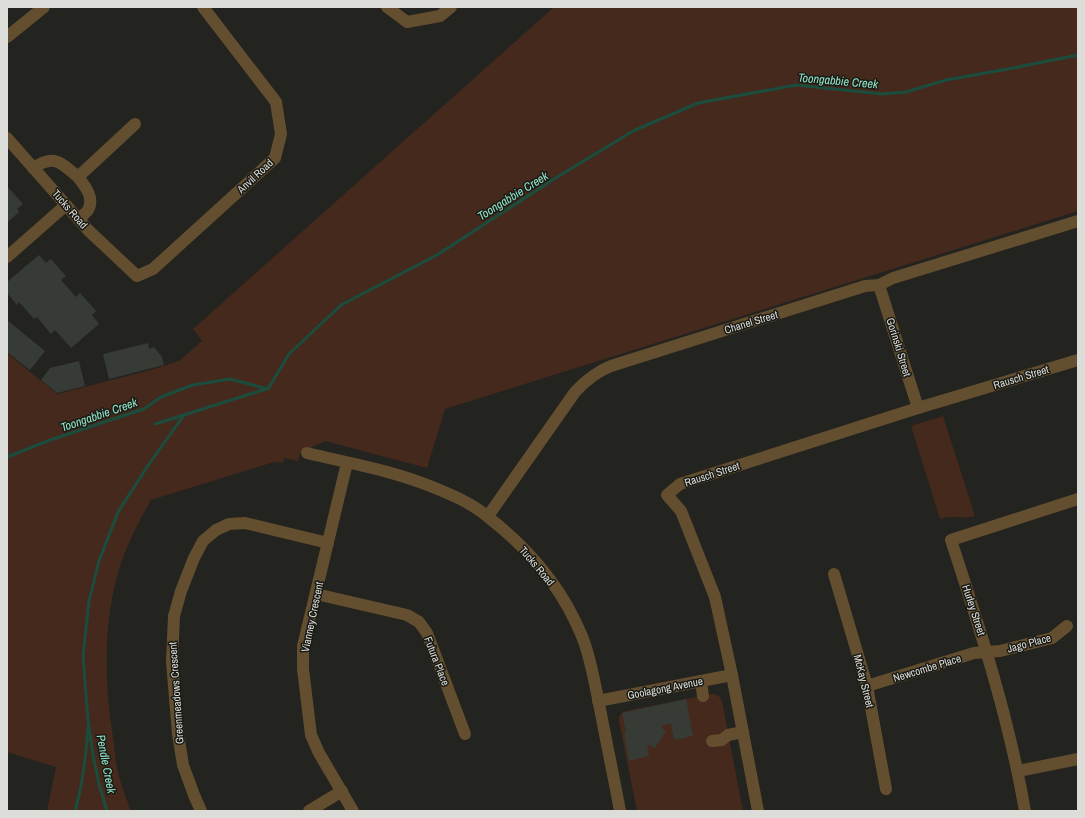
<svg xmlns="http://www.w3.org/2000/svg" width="1085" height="818" viewBox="0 0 1085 818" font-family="'Archivo Narrow',sans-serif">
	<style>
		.green { fill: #45291c }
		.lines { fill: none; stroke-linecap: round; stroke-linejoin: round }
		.stream { stroke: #1b4d3f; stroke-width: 3 }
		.building { fill: #373b36 }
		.minor { stroke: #634e2f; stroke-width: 12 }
		.labels { text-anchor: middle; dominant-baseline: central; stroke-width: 3; stroke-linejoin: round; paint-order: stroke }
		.street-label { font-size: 11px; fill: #dcdcd9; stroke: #1a1a15 }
		.water-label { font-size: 12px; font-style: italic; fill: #93e5ca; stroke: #1a1a15 }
	</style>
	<rect width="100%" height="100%" fill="#23231f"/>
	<g class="green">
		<path d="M 554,7 L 1078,7 L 1078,211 L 445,409 L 427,468 L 325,441 L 300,453 L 298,461 L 284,458 L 283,463 L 274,462 L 151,500 C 140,519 130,539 122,560 C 102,619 104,683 114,743 C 115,754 116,766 119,776 C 122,788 127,800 131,811 L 47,811 L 56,767 L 7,752 L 7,353 L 57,394 L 151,370 L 179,361 L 202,341 L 193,329 Z"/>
		<path d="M 943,416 L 975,516 C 961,520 953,514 940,519 L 911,426 Z"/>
		<path d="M 711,694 C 717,694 719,695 722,701 L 743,811 L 637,811 L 619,721 C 619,716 620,713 626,711 Z"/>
	</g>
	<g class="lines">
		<g class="stream">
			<polyline points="155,424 184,415"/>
			<polyline points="7,457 50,440 144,409 161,397 193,385 230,379 268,389 289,354 341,305 437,255 554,179 633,131 698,103 796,85 882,94 906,92 946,80 1008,69 1078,55"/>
			<path d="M 75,811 C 83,784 86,756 88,728"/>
			<polyline points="107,811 99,784 93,755 88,720 83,656 89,601 99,561 118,512 149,464 184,415 266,389"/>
		</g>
	</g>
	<g class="building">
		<polygon points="7,186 23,204 17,209 19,212 7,223"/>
		<polygon points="39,255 46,263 51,259 66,276 61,280 76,297 80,293 96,311 92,315 99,324 71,348 55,330 51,334 37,317 34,319 19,302 17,305 7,293 7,282"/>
		<polygon points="7,320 45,351 30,370 7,352"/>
		<polygon points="148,343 149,349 154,347 162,357 164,365 109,379 103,354"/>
		<polygon points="79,361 85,386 57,393 41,380 50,368"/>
		<polygon points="686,699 693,736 674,740 671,723 660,726 666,731 655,748 649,745 647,745 649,756 629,761 624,732 626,732 622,713"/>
	</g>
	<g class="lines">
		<g class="minor">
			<polyline points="387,7 407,22 440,16 451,7"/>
			<polyline points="7,37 44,7"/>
			<polyline points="7,138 89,231 137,276 153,269 275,158 281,134 276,102 203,7"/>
			<path d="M 33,168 C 55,154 60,162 78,177 L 135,124"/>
			<path d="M 78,177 C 85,186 95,198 88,210 C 86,213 82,216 79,219"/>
			<polyline points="7,257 66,205"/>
			<polyline points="879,285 918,408"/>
			<path d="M 307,453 C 348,463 390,470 430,486 C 450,494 472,503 488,517 C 528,548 562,588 581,634 C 590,654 593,677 598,698 C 605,736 613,773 620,811"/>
			<polyline points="347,463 303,646 303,669 311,735 319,753 353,811"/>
			<path d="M 488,516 L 575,392 C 586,380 596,372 611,366 L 865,286 L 879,285 L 893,278 L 1078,221"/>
			<polyline points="834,574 867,686 886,789"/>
			<polyline points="316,594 407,615 419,622 427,633 465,734"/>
			<polyline points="701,681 703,696"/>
			<polyline points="867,686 974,653 1000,651 1052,638 1067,626"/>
			<polyline points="598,701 732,675"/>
			<polyline points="712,741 722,740 728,735 743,732"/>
			<polyline points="1018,771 1078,759"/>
			<polyline points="201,811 194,795 183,765 178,734 172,662 174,616 181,591 194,558 203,541 216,530 229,524 245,523 328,543"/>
			<polyline points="309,811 342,791"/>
			<polyline points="758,811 732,675 715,597 681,511 667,495 680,484 918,408 1078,360"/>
			<path d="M 1025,811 C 1009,718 980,629 951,540 L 1078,499"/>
		</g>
	</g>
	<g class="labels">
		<g class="street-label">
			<text transform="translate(255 176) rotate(-43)">Anvil Road</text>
			<text transform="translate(70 209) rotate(49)">Tucks Road</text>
			<text transform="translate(751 322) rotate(-17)">Chanel Street</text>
			<text transform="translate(899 347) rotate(73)">Gorinski Street</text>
			<text transform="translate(1021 377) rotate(-17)">Rausch Street</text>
			<text transform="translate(712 474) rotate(-18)">Rausch Street</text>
			<text transform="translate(537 566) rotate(50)">Tucks Road</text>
			<text transform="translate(974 610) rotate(72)">Hurley Street</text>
			<text transform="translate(312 617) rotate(-78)">Vianney Crescent</text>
			<text transform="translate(1029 643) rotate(-15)">Jago Place</text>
			<text transform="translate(437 661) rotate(69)">Futura Place</text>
			<text transform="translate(927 668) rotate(-17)">Newcombe Place</text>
			<text transform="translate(864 681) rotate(76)">McKay Street</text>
			<text transform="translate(665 688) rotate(-11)">Goolagong Avenue</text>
			<text transform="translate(176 693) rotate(-94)">Greenmeadows Crescent</text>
		</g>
		<g class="water-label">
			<text transform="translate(838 81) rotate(5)">Toongabbie Creek</text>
			<text transform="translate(513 196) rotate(-32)">Toongabbie Creek</text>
			<text transform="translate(99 415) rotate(-19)">Toongabbie Creek</text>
			<text transform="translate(106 764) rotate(79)">Pendle Creek</text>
		</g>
	</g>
	<rect width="1085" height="818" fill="none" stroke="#dcdcd9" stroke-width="16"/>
</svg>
